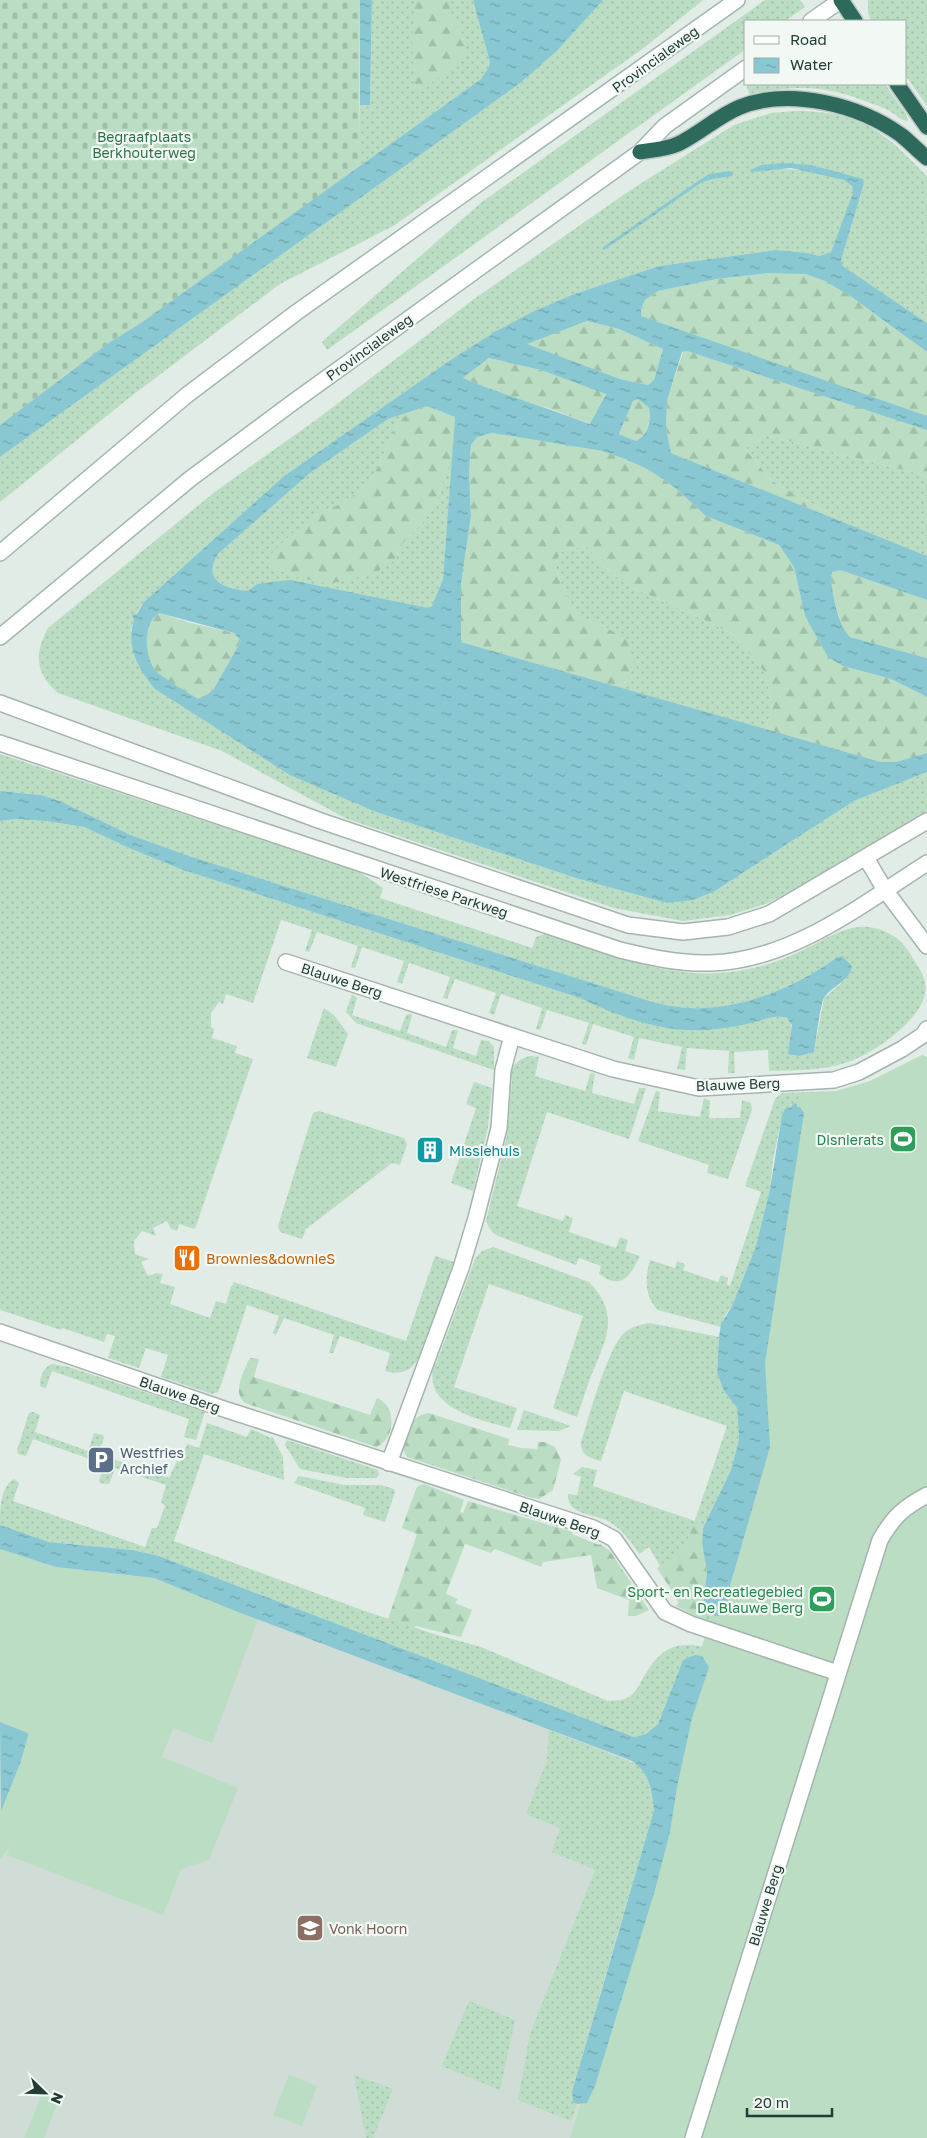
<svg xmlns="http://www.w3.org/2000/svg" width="927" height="2138" viewBox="0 0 927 2138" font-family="'Golos Text',sans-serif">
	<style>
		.built { fill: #d0dcd6 }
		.grass { fill: url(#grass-dots) }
		.forest { fill: url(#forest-firs) }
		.cemetery { fill: url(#cemetery-stones) }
		.garden { fill: #baddc3 }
		.water { fill: url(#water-ripples); fill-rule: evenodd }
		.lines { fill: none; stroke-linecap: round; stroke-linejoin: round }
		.minor-casing { stroke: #a5b4ae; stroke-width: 18 }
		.tertiary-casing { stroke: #a5b4ae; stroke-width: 18 }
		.secondary-casing { stroke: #a0b8af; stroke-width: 18 }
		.motorway-casing { stroke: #c1c9c6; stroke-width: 18 }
		.minor { stroke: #fff; stroke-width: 15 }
		.tertiary { stroke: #fff; stroke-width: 15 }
		.secondary { stroke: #fff; stroke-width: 15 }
		.motorway { stroke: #2d6a5c; stroke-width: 15 }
		.labels { text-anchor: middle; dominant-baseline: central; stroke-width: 4.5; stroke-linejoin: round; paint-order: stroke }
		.street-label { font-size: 14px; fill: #223d35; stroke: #f2f9f5 }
		.park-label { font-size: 14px; fill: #2b7446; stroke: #f2f9f5 }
		.leisure-label { font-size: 14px; fill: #27864d; stroke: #f2f9f5; text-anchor: end }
		.culture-label { font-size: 14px; fill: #0d838f; stroke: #f2f9f5; text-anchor: start }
		.food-label { font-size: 14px; fill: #c56008; stroke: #f2f9f5; text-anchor: start }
		.service-label { font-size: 14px; fill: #4e5e75; stroke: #f2f9f5; text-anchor: start }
		.education-label { font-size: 14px; fill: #785e54; stroke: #f2f9f5; text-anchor: start }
	</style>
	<defs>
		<pattern id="grass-dots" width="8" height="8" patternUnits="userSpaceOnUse" patternTransform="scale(1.25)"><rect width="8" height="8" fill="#baddc3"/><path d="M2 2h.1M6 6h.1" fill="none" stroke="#a0bfa8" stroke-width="1.8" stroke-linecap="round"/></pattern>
		<pattern id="forest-firs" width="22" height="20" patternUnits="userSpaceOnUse" patternTransform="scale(1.25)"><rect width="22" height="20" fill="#baddc3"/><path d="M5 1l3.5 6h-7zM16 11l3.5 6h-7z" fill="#a0bfa8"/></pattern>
		<pattern id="cemetery-stones" width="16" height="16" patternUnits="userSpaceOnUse" patternTransform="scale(1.25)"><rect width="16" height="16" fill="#baddc3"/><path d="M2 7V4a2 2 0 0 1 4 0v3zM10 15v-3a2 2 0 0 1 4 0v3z" fill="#a0bfa8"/></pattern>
		<pattern id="water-ripples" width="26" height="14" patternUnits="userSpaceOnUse" patternTransform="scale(1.25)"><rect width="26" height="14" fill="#89c8d2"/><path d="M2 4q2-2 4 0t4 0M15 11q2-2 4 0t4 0" fill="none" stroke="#70a4ab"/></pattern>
	</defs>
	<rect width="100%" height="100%" fill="#e2ece7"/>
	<polygon class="built" points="0,1549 42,1563 238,1612 630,1760 584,2105 577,2138 0,2138"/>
	<g class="grass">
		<path d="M 372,0 L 473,0 C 477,13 492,54 490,66 C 488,71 484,75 481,79 L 141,323 L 110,342 L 0,425 L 359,129 L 360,105 L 370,105 Z"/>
		<polygon points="603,0 703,0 645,47 395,225 280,284 129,398 0,502 0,457 519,84 557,51"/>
		<polygon points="765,0 800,0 805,7 785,21 746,21 746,49 327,350 322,342 482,202"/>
		<polygon points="868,0 927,0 927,106 906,76 906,21 871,21 868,13"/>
		<path d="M 750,84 L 885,84 L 906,114 L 908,121 C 900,120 895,114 888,110 C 883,107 876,105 870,103 C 827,85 794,85 749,94 L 747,86 Z"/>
		<path d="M 796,111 C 826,111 856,116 881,134 C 898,145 912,162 927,176 L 927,323 L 843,266 L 841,261 L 864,183 L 862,179 L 812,165 L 778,169 C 792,168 843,174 851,185 C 852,186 853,192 854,193 L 831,252 L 819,256 L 808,253 L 776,250 L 659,266 L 574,294 L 534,311 L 496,331 L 449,361 L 284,476 L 144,602 L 134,618 L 131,631 L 376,812 L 579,879 L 667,903 L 715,891 L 854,801 L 927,772 L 927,811 L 857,856 L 766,904 L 730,915 L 683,921 L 614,908 L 347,819 L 222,751 L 58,693 C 35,673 34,654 48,628 L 216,491 L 320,417 L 474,299 L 632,189 L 734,125 L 771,113 Z"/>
		<path d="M 410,411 L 398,422 L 378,467 L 365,487 L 338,505 L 316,515 L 269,566 L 296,577 L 394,561 L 403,543 L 423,522 L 436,504 L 453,451 L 443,579 L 432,606 L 428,608 L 257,584 L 248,591 C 226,589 201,581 218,554 L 310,473 L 388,419 Z"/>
		<polygon points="765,435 920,474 927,478 927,556 854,527 772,481 745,449"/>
		<polygon points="586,546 605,567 628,586 694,615 733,634 764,671 773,706 765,729 614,686 627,682 607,628 578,616 564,591 554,563 564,550"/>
		<path d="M 0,754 L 358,871 L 383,888 L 380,898 L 532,948 L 536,937 L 547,933 C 609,953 670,982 738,971 C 759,968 780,961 799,952 C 830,938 856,915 890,934 C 902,940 909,951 915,962 C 922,972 927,981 925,993 C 921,1021 870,1056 845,1063 C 821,1071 794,1070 769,1071 L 768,1050 L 734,1052 L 735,1073 L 728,1073 L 729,1051 L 687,1048 L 685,1070 L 677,1069 L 682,1047 L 639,1038 L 634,1060 L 628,1058 L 634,1037 L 593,1024 L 586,1045 L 582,1044 L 589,1023 L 547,1010 L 540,1030 L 536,1029 L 542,1008 L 501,994 L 494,1015 L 489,1013 L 496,993 L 455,979 L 447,999 L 443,998 L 450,977 L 409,963 L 402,984 L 397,982 L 404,961 L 362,947 L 355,968 L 351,967 L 358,946 L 317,932 L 309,952 L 305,951 L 312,930 L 281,920 L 253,1003 L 226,994 L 223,1004 L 219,1002 L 211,1013 L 211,1027 L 214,1029 L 212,1038 L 237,1046 L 235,1053 L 253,1059 L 195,1229 L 179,1224 L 177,1231 L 171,1229 L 167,1221 L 153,1228 L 156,1236 L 142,1231 L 134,1241 L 135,1254 L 149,1259 L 141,1262 L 148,1276 L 156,1273 L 163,1274 L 160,1283 L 175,1287 L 170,1304 L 210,1318 L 216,1301 L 226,1304 L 231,1286 L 232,1286 L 234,1282 L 406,1341 L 435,1256 L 454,1262 L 418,1359 C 410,1372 400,1375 385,1371 L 390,1353 L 340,1336 L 333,1353 L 329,1353 L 334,1335 L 284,1318 L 276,1335 L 273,1333 L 279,1316 L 247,1305 L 220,1388 L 218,1392 L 212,1394 L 161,1377 L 168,1355 L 146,1348 L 139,1368 L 108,1358 L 115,1336 L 107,1334 L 104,1342 L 62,1328 L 61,1330 L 0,1310 L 0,821 L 16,819 L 45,821 L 84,827 L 131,849 L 183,870 L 580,998 L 620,1015 L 674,1028 L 782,1016 L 791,1021 L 792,1032 L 800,1056 L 814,1052 L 824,998 L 845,980 L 836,958 C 799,985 748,1007 702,1008 C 686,1009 671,1006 656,1003 L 189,856 L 131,835 L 60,801 L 41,795 L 0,791 Z"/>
		<polygon points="352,994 357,998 352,1015 400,1031 406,1015 411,1014 412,1016 407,1033 446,1047 452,1030 458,1030 453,1048 476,1056 481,1040 489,1041 494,1047 494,1070 356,1023 346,1012"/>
		<polygon points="324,1008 334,1015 348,1034 336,1067 307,1058"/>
		<path d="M 530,1056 L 539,1057 L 535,1076 L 585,1091 L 590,1074 L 595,1073 L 592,1093 L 634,1104 L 639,1088 L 646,1088 L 629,1139 L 547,1112 L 517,1206 L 563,1221 L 565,1215 L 573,1218 L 569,1232 L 616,1248 L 620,1237 L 628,1240 L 625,1251 L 640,1256 C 630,1276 622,1291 599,1274 L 601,1266 L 579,1258 L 576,1265 L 498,1236 C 491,1232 489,1228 486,1221 L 507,1135 L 512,1079 L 510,1078 C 511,1066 517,1059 530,1056 Z"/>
		<polygon points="474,1082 492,1088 488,1127 473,1191 451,1183 476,1108 466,1104"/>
		<polygon points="656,1091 660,1092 658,1111 700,1117 704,1098 710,1101 709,1118 740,1118 742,1100 751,1103 752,1110 728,1179 707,1173 709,1165 638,1141"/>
		<path d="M 840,1091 L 782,1644 L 700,1618 L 705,1609 L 715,1616 L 792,1107 L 783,1112 L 773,1160 L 770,1189 L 756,1246 L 732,1306 L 725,1315 L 721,1327 L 658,1310 C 644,1297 645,1276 650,1260 L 675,1268 L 677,1261 L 685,1264 L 683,1270 L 718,1282 L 721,1275 L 728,1278 L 727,1284 L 730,1286 L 761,1192 L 745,1186 L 775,1099 L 782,1093 Z"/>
		<polygon points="319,1111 404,1138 407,1144 400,1165 392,1163 306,1229 302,1239 280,1232 278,1226 313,1113"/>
		<path d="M 493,1247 L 589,1282 C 621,1315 606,1340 591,1376 C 586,1389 582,1403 577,1417 L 553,1408 L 583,1316 L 489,1284 L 454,1387 L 517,1408 L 510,1428 C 480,1420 419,1407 435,1363 L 436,1364 L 475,1259 L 482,1251 Z"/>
		<path d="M 650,1323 L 719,1337 L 717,1373 L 724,1391 L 737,1408 L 739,1439 L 731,1470 L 703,1528 L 697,1514 L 727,1426 L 624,1391 L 601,1461 C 590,1458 581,1456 581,1443 C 588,1420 608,1346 625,1332 C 631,1327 642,1324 650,1323 Z"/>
		<path d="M 52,1364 L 69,1367 L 205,1412 L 196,1440 L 184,1437 L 189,1419 L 52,1371 L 46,1388 L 41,1387 C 38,1379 44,1367 52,1364 Z"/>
		<polygon points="524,1410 571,1426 559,1431 517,1430"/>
		<path d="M 33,1412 L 40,1415 L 35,1432 L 88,1451 L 94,1433 L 103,1435 L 104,1438 L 98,1454 L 169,1478 L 177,1461 L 180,1462 L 187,1444 L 199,1448 L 207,1423 L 247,1437 L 251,1429 L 271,1438 L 272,1436 L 283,1457 L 284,1480 L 204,1454 L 174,1541 L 362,1610 L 434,1634 L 481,1647 L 608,1701 C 614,1700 622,1701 627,1698 C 634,1695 639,1686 642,1680 C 658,1652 671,1640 704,1647 L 637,1948 L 685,1659 L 683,1660 L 658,1724 L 646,1734 L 634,1737 L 159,1556 L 133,1550 L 49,1542 L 0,1525 C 0,1508 0,1488 14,1479 L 19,1483 L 13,1501 L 145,1547 L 152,1528 L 157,1528 L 165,1506 L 161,1502 L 166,1485 L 115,1468 L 109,1484 L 100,1483 L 99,1481 L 104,1464 L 33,1439 L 26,1456 L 18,1454 L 17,1450 L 29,1413 Z"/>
		<polygon points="287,1440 378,1470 379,1475 376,1478 346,1478 300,1469 285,1445"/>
		<path d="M 582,1467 L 597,1470 L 593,1486 L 695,1521 L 686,1545 L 660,1566 L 649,1547 L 639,1554 C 631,1541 623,1531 610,1522 C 595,1513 567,1516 568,1494 L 577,1495 L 581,1477 L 573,1474 Z"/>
		<polygon points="299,1476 344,1485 381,1485 394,1489 395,1492 385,1522 363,1515 365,1508 294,1483"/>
		<path d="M 549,1730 L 638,1765 C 651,1777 651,1792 654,1810 L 582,2056 L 573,2102 L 577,2104 L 571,2121 L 518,2100 L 530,2034 L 595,1870 L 552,1852 L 560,1828 L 526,1814 L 547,1760 Z"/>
		<polygon points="469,2001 515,2020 500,2090 442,2066"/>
		<polygon points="354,2075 393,2089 373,2138 366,2138"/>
	</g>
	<g class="forest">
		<polygon points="415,0 449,0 451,16 462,33 466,55 456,68 439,77 426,88 418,90 414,85 412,36"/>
		<path d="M 768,273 C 780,273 795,271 807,274 C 843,283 896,329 927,352 L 927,417 L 641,316 L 641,309 L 645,300 L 658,291 L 717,279 Z"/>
		<polygon points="587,321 619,329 663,349 654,380 648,385 620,379 526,344"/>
		<polygon points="687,351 927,429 927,478 920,474 765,435 745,449 772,481 854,527 671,453 666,428 667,401 683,352"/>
		<polygon points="489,358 541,370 606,393 591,424 551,409 506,396 463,378"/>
		<path d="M 638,399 L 649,408 C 650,422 649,432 636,441 L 619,434 L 633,401 Z"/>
		<polygon points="427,406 455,417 453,451 436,504 423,522 403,543 394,561 375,573 329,584 296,577 269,566 271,554 290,535 316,515 338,505 365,487 378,467 398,422 410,411"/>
		<polygon points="492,433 602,451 625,459 649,470 673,486 706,516 779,545 794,567 805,616 843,666 891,679 927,697 927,753 896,762 881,762 765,729 773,706 764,671 733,634 694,615 628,586 605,567 586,546 564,550 554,563 564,591 578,616 607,628 627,640 634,665 627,682 614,686 461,642 461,584 471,516 469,473 471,445 477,437"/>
		<path d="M 835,570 L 840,570 L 927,600 L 927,658 L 850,637 L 844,633 C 840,613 828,593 832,572 Z"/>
		<path d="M 159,613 L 187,622 L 234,633 L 241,641 L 212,692 L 198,699 C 188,692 162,678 155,670 C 143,655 143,623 159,613 Z"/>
		<path d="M 251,1358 L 259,1359 L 254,1377 L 370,1415 L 377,1398 C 397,1406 396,1439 376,1447 L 245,1403 C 232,1392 243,1375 248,1361 Z"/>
		<path d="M 429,1413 L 509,1439 L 508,1445 L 521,1448 L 537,1449 L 538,1442 L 545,1442 L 555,1447 L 561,1460 L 553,1490 L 539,1499 L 532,1498 L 407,1457 L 403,1449 C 406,1433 410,1415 429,1413 Z"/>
		<polygon points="424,1484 464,1500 460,1512 463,1513 468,1501 573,1532 572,1534 599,1545 600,1544 610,1551 649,1610 636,1616 628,1616 629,1600 597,1588 591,1555 543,1562 541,1567 495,1549 491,1553 465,1544 446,1594 458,1599 455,1603 472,1610 461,1637 416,1626 414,1628 388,1619 417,1534 402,1528 416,1489 418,1486"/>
		<polygon points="697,1514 703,1528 702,1542 707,1572 703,1602 705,1609 700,1618 676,1606 679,1602 675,1598 676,1597 657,1568 686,1545"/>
	</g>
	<polygon class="cemetery" points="0,0 360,0 359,168 141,323 110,342 0,425"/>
	<g class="garden">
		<polygon points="922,1055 927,1057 927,2138 570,2138 590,2074 674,1735 759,1464 755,1337 799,1093 833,1092 870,1081"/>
		<polygon points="0,1549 56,1567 154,1578 258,1619 212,1743 173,1728 162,1757 238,1788 209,1860 181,1869 163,1915 7,1855 10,1845 0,1860 0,1811 21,1761 28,1736 28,1733 0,1722"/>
		<polygon points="289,2075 317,2086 302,2126 273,2115"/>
		<polygon points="44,2090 60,2096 44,2138 24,2138"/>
	</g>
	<g class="water">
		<polygon points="360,0 372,0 370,105 360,105"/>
		<polygon points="473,0 603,0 557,51 519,84 0,457 0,425 110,342 141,323 481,79 489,67 490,62"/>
		<path d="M 782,163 L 812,165 L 863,179 L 864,183 L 841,261 L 843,266 L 927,323 L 927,352 L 852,297 L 825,281 L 806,274 L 768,273 L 717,279 L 658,291 L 645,300 L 641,309 L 641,316 L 927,416 L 927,430 L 687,351 L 682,352 L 667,401 L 666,428 L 671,453 L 927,556 L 927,600 L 840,570 L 832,572 C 829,586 839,628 850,637 L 927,658 L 927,697 L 891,679 L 843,666 L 828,657 L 805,616 L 794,567 L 779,545 L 706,516 L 673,486 L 649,470 L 625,459 L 602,451 L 492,433 L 477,437 L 471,445 L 469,473 L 471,516 L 461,584 L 461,642 L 881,762 L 896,762 L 927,753 L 927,772 L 854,801 L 715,891 L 693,900 L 667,903 L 579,879 L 376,812 L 290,775 L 155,689 C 137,667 126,647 134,619 L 132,615 L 137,614 L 144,602 L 284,476 L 449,361 L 496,331 L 534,311 L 574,294 L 659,266 L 776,250 L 808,253 L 819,256 L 831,252 L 853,193 L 852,186 L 844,180 L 791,168 L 751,172 L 750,170 L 762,165 ZM 587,321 L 619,329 L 663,349 L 654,380 L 648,385 L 620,379 L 527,344 ZM 489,358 L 541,370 L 606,394 L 590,424 C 548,408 505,396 463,378 ZM 638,399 L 649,408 C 651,422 649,433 636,441 L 619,434 L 633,401 ZM 427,406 L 455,417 L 443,579 L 432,606 L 428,608 L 290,580 L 257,584 L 248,591 C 226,589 201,581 218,554 L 310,473 L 388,419 ZM 159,613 L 234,633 L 241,641 L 212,692 L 198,699 C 188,692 162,678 155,670 C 144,655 143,623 159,613 Z"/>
		<polygon points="729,171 732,172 733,176 712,179 702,182 604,250 602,248 698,181 709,174"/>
		<path d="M 0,791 L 41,795 L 60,801 L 131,835 L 189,856 L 656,1003 C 671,1006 686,1009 702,1008 C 748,1007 799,985 836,958 L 842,956 L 852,966 C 849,983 832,985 824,998 C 820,1005 816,1041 814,1052 L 800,1056 L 788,1054 L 792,1025 L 787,1018 C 774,1014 760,1021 747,1024 C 733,1027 719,1029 705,1030 C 663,1033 617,1016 580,998 L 183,870 L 131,849 L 84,827 L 45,821 L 16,819 L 0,821 Z"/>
		<polygon points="793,1103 797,1104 797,1107 800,1107 804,1113 765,1363 770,1447 727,1596 728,1603 731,1605 730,1609 727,1609 724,1615 715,1616 708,1613 703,1602 707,1572 702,1543 703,1528 731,1470 739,1439 737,1408 724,1391 717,1373 719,1337 721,1324 732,1306 756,1246 770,1189 782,1115 785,1109 792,1107"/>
		<path d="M 0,1525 L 49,1542 L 133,1550 L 159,1556 L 634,1737 L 646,1734 L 658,1724 L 683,1660 L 695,1655 L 702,1656 L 709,1667 L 692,1718 L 677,1787 L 670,1832 L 655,1890 L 595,2086 L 587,2103 L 577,2104 L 573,2102 L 572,2092 L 654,1810 C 651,1788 650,1772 630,1760 L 238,1612 L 154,1578 L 56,1567 L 0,1549 Z"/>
		<polygon points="0,1722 28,1733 28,1736 21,1761 1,1811"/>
	</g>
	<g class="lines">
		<g class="minor-casing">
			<g id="minor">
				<polyline points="885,890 927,946"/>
				<polyline points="286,962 613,1069 699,1088 834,1080 859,1072 902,1049 923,1035 927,1029"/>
				<polyline points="0,1332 224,1409 593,1528 614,1539 665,1612 691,1624 838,1673"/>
				<polyline points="389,1463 461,1268 476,1218 499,1128 503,1070 512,1036"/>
				<path d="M 693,2138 L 880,1540 C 894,1516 903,1508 927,1495"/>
			</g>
		</g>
		<g class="tertiary-casing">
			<g id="tertiary">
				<polyline points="0,703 321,821 628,925 683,932 728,927 769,914 927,821"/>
				<path d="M 0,743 L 620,950 C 649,957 679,964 710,963 C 791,961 861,905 927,863"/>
				<polyline points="866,858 885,890"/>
			</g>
		</g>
		<g class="secondary-casing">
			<g id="secondary">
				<polyline points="811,21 841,0"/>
				<polyline points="0,553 187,395 297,312 737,0"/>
				<polyline points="0,637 190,479 292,403 640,152 665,126 746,68"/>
			</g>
		</g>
		<g class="motorway-casing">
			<g id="motorway">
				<polyline points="841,0 855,21"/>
				<polyline points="897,84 927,127"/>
				<path d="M 640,152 C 652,150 667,149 678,144 C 699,134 718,116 740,107 C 790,87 859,105 901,135 C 910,142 918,151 927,158"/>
			</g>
		</g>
		<use href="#minor" class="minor"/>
		<use href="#tertiary" class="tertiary"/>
		<use href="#secondary" class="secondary"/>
		<use href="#motorway" class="motorway"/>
	</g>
	<defs>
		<g id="stadium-square" transform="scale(1.4375)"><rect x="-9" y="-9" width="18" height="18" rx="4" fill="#2e9e5b" stroke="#f2f9f5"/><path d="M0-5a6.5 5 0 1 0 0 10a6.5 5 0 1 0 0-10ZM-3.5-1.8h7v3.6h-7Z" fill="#fff"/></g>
		<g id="building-square" transform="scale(1.4375)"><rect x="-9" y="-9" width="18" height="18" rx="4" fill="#0f9aa8" stroke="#f2f9f5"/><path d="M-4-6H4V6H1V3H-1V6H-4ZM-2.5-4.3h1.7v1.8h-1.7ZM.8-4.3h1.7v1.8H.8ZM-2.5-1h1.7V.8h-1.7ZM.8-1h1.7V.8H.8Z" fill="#fff"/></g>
		<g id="restaurant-square" transform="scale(1.4375)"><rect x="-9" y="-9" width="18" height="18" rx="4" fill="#e8710a" stroke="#f2f9f5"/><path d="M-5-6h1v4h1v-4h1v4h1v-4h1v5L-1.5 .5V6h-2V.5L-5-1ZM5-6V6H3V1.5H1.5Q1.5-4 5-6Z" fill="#fff"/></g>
		<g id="parking-square" transform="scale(1.4375)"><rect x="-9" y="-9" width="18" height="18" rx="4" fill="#5c6f8a" stroke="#f2f9f5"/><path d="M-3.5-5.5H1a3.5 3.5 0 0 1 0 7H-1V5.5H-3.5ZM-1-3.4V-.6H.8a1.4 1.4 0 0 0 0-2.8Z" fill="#fff"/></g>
		<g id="school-square" transform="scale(1.4375)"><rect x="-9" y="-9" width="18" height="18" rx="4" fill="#8d6e63" stroke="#f2f9f5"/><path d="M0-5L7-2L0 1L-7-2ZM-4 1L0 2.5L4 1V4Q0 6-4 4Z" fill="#fff"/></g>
	</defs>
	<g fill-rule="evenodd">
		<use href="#stadium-square" x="903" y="1139"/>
		<use href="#building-square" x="430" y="1150"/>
		<use href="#restaurant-square" x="187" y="1258"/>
		<use href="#parking-square" x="101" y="1460"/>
		<use href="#stadium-square" x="822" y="1599"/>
		<use href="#school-square" x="310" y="1928"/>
	</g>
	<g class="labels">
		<g class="street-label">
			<text transform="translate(655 59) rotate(-36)">Provincialeweg</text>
			<text transform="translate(369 347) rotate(-36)">Provincialeweg</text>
			<text transform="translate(444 892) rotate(18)">Westfriese Parkweg</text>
			<text transform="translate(342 980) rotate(18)">Blauwe Berg</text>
			<text transform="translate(738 1084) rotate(-2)">Blauwe Berg</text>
			<text transform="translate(180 1394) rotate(19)">Blauwe Berg</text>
			<text transform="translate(560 1519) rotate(19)">Blauwe Berg</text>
			<text transform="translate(765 1905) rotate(-73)">Blauwe Berg</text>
		</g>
		<g class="park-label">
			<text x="144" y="136">Begraafplaats<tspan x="144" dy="16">Berkhouterweg</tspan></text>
		</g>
		<g class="leisure-label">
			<text x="884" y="1139">Disnierats</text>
			<text x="803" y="1591">Sport- en Recreatiegebied<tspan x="803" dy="16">De Blauwe Berg</tspan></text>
		</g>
		<g class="culture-label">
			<text x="449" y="1150">Missiehuis</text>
		</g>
		<g class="food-label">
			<text x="206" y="1258">Brownies&amp;downieS</text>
		</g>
		<g class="service-label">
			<text x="120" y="1452">Westfries<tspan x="120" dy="16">Archief</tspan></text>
		</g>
		<g class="education-label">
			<text x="329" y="1928">Vonk Hoorn</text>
		</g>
	</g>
	<rect x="744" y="20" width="162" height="65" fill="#f2f9f5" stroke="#9faea8"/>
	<rect x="754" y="36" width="25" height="8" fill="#ffffff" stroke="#9faea8"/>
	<text x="790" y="45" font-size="15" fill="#223d35">Road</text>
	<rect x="754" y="58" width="25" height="15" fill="url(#water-ripples)" stroke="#9faea8"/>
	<text x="790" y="70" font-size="15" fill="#223d35">Water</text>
	<g transform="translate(45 2093) rotate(113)" stroke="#f2f9f5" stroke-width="4" paint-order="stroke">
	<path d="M0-4L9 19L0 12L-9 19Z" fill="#223d35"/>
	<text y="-8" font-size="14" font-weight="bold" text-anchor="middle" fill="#223d35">N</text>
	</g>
	<path d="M747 2108v8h85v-8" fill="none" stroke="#223d35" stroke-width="2.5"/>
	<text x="754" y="2108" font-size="15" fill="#223d35" stroke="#f2f9f5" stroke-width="4" paint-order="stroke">20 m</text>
</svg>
